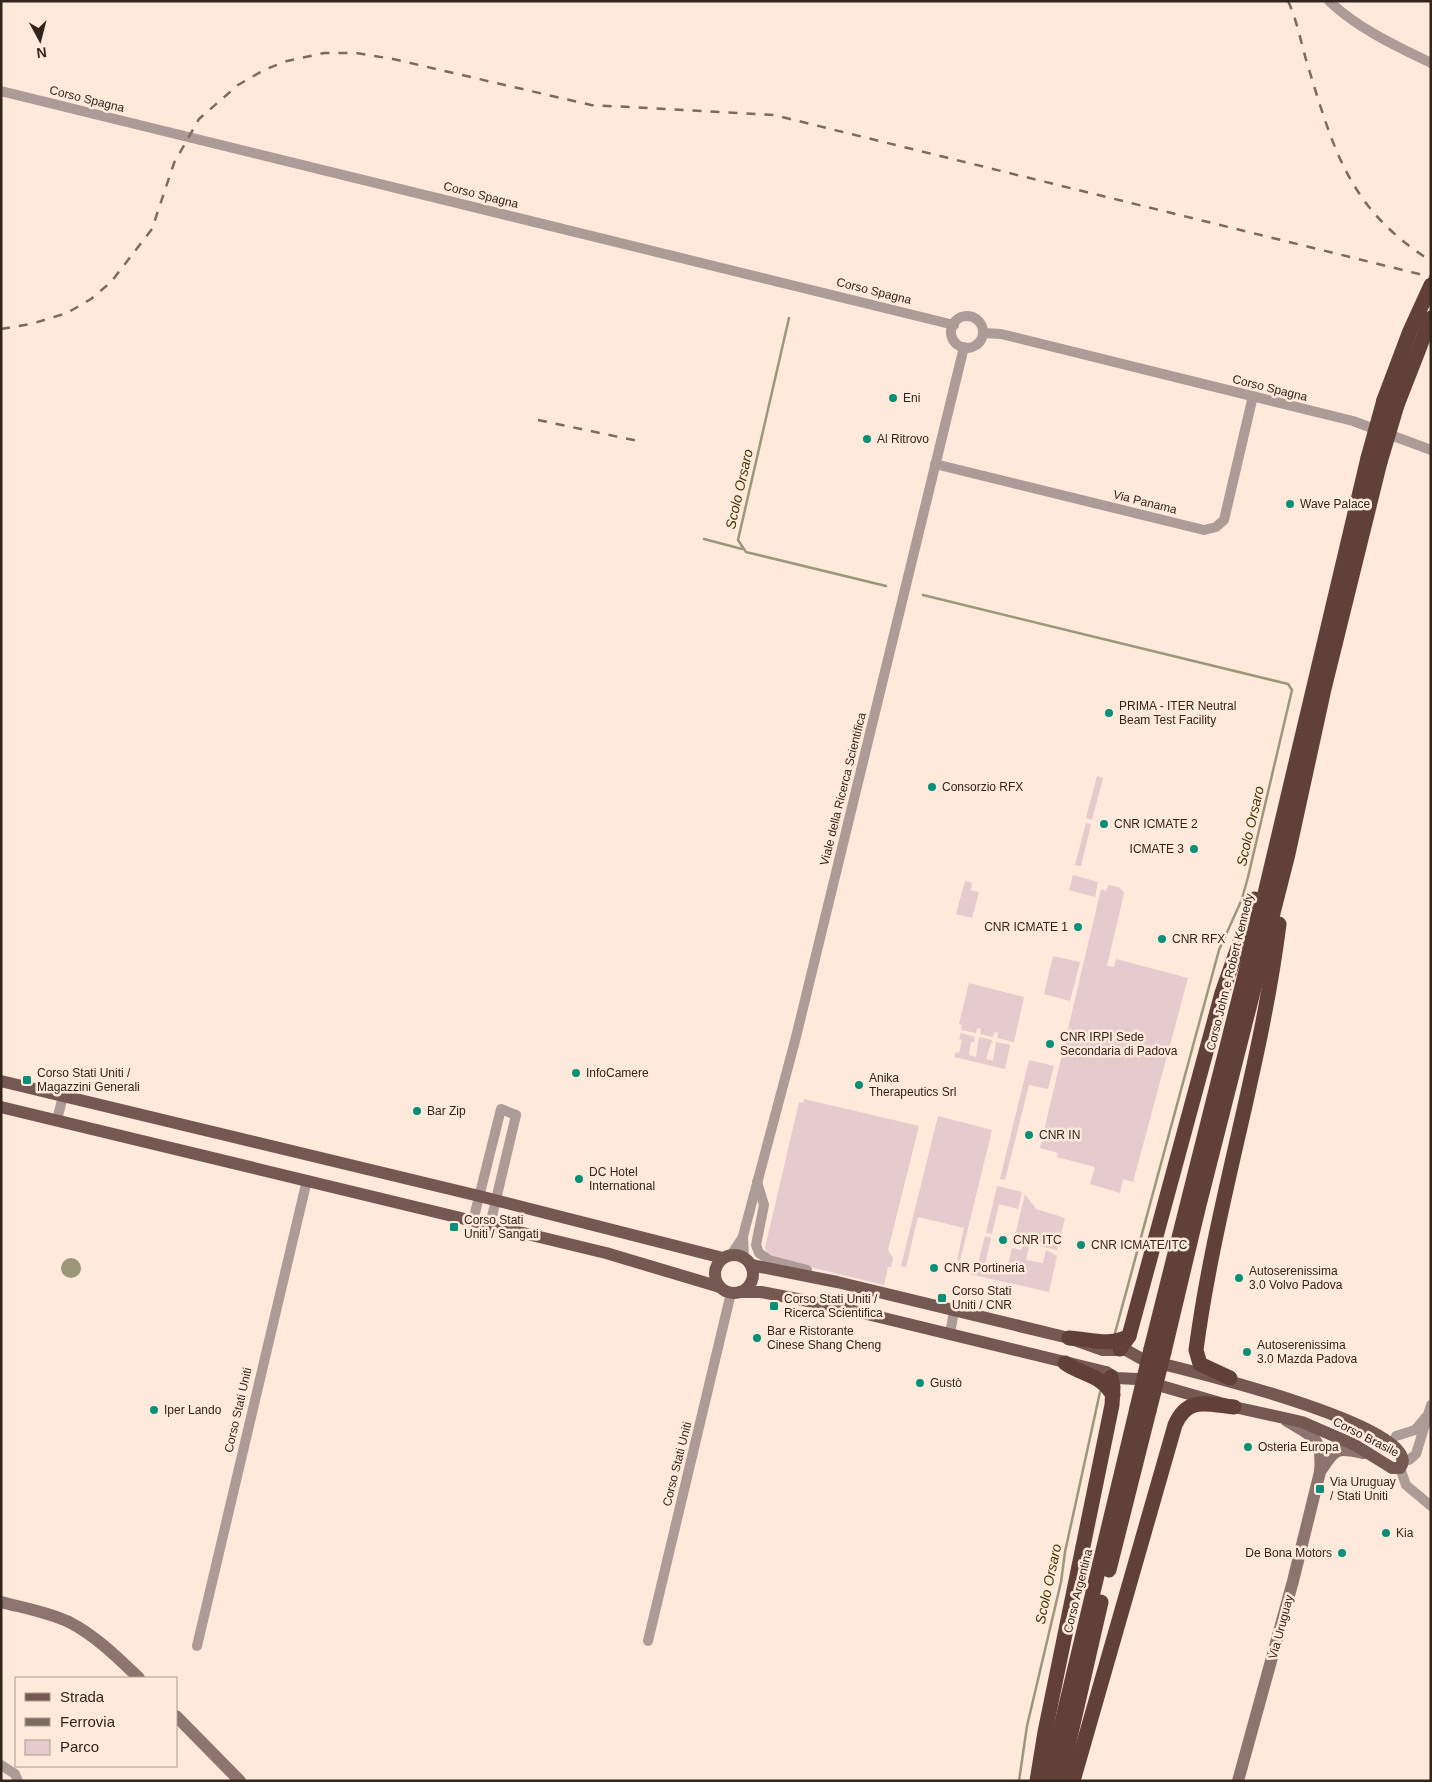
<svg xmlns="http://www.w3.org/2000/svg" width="1432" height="1782" viewBox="0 0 1432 1782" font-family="Arial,sans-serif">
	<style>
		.green { fill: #e5cace }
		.water { fill: #9a9879 }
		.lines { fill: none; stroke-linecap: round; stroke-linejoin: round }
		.stream { stroke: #9a9879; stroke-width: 2.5 }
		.street { stroke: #ad9b98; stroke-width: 10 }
		.secondary { stroke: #8e746f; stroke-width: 12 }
		.primary { stroke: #765852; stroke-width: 12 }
		.highway { stroke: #62403a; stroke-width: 15 }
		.rail { stroke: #7a6b60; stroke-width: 2.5; stroke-dasharray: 9 9; stroke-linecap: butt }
		.highway-bridge { stroke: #62403a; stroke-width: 15 }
		.poi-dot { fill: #088f77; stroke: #fee9db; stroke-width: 2 }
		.labels { text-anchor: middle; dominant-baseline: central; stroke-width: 5; stroke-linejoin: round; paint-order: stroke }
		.street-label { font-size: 12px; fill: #31251c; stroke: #fee9db }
		.poi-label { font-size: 12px; fill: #31251c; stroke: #fee9db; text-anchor: start }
		.water-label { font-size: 14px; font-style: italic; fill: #3e3800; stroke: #fee9db }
	</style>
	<rect width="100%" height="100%" fill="#fee9db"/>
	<g class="green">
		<polygon points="1097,776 1103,778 1092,820 1086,818"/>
		<polygon points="1086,823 1091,824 1081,866 1075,865"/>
		<polygon points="1073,875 1098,882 1095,897 1069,890"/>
		<polygon points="965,881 972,883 971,890 979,892 972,918 956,914"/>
		<polygon points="1108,885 1119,887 1124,893 1107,966 1114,967 1116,959 1188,978 1133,1182 1123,1179 1120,1193 1090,1184 1095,1167 1057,1157 1058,1153 1040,1148 1101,889 1106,891"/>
		<polygon points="1053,956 1080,962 1070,1001 1044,994"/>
		<polygon points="969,983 1024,997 1014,1042 997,1038 998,1033 995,1032 993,1037 980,1034 981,1029 977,1028 976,1033 961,1030 962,1025 959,1024"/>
		<polygon points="961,1033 975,1037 974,1042 971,1042 969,1055 976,1057 979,1037 992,1040 986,1059 993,1061 996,1042 1010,1045 1005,1069 954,1057 956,1052 959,1053 962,1040 959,1039"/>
		<polygon points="1029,1060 1054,1066 1048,1089 1029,1085 1005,1180 1000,1179"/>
		<polygon points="804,1099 919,1126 888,1250 893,1258 891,1267 888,1267 884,1285 769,1257 765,1248 799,1102 803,1103"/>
		<polygon points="938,1116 992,1130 960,1261 957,1260 964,1228 918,1217 906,1267 901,1266"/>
		<polygon points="997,1186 1022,1192 1018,1209 999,1204 992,1234 986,1233"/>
		<polygon points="1025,1194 1036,1209 1065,1218 1057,1250 1014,1240"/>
		<polygon points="985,1236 991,1238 984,1268 1006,1273 1012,1248 1021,1250 1023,1246 1029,1247 1026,1260 1043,1263 1046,1250 1057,1256 1049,1292 969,1274 970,1270 976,1272"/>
	</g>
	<circle class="water" cx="71" cy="1268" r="10"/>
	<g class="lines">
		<g class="stream">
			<polyline points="789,318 738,540 746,552 886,586"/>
			<polyline points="704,539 742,549"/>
			<polyline points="923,595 1288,684 1292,690 1248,877 1242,899 1219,950 1115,1333"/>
			<polyline points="1019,1781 1027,1726 1061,1582 1065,1552 1100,1392"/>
		</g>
		<g class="street">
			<path d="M 1329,1 C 1357,28 1396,46 1431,63"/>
			<polyline points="1,91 954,325"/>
			<circle cx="967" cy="332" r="16"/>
			<polyline points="983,333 1001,334 1353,421 1431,450"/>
			<polyline points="935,464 1204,530 1216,527 1224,520 1253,396"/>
			<polyline points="57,1120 63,1096"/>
			<polyline points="757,1182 764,1205 756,1245 759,1253 769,1260 807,1270"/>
			<polyline points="473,1221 501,1109 516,1115 490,1225"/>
			<polyline points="731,1255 743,1237"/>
			<polyline points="744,1258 743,1236 796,1037 964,347"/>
			<polyline points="950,1334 954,1311"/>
			<polyline points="1396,1436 1415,1430 1426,1417"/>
			<polyline points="1409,1460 1416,1454 1431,1405"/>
			<polyline points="1400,1468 1406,1485 1431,1506"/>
			<polyline points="648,1641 731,1293"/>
			<polyline points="197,1646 307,1180"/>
			<polyline points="1,1765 15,1774 18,1781"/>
		</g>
		<g class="secondary">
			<path d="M 1322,1469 C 1336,1446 1339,1448 1364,1453"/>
			<path d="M 1,1602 C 24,1608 48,1612 69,1622 C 96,1636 117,1657 139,1678"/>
			<polyline points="176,1716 240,1781"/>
			<path d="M 1238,1781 L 1293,1581 L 1320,1472 C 1323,1436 1313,1437 1287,1421"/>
		</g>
		<g class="primary">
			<polyline points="1,1081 479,1196 723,1258"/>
			<polyline points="1,1107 606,1253 720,1287"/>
			<circle cx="734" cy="1274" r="19"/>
			<path d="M 751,1265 L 837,1282 L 1069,1338 L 1103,1350 L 1126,1350 L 1142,1359 C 1159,1363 1432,1426 1400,1468 L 1392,1468 L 1355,1445 L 1302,1422 L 1234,1407 L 1137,1379 L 1116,1378 L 1106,1372"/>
			<polyline points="740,1292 761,1292 834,1306 1106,1372"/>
		</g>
		<g class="highway">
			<polyline points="1384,400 1410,331 1431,285"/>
			<polyline points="1397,405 1431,318"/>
			<path d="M 1069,1338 C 1090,1339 1110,1347 1129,1336"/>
			<polyline points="1120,1349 1129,1336 1222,993 1255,899"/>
			<polyline points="1151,1349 1258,923 1368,458"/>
			<polyline points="1164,1352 1198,1209 1288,854 1324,689 1380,462"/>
			<path d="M 1065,1363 C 1084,1376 1099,1373 1113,1395"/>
			<path d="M 1230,1378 L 1200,1364 L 1196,1350 C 1215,1206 1261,1068 1279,924"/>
			<polyline points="1109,1570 1149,1411"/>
			<polyline points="1037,1781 1045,1732 1112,1405 1113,1387 1111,1377"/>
			<polyline points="1048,1781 1137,1408"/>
			<polyline points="1060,1781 1101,1602"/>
			<path d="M 1073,1781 L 1175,1425 C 1188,1395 1208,1405 1234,1407"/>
		</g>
		<g class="rail">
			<path d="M 1288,1 C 1297,20 1301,43 1307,63 C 1334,151 1349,209 1431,261"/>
			<polyline points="1,329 31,324 67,313 91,299 111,282 152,229 174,163 199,119 238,85 264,70 287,61 324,53 356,53 393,59 591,105 774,115 1431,277"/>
			<polyline points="538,420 643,442"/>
		</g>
		<g class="highway-bridge">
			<polyline points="1368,458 1384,400"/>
			<polyline points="1380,462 1397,405"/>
			<polyline points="1137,1408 1151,1349"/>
			<polyline points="1149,1411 1164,1352"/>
		</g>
	</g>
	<g class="poi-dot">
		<circle cx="893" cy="398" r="5"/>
		<circle cx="867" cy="439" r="5"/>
		<circle cx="1290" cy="504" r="5"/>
		<circle cx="1109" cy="713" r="5"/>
		<circle cx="932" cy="787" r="5"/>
		<circle cx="1104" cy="824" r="5"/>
		<circle cx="1194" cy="849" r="5"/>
		<circle cx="1078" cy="927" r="5"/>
		<circle cx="1162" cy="939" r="5"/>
		<circle cx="1050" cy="1044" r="5"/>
		<circle cx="576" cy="1073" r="5"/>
		<rect x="22" y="1075" width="10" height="10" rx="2.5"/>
		<circle cx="859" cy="1085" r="5"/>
		<circle cx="417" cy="1111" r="5"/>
		<circle cx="1029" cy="1135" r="5"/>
		<circle cx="579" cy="1179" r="5"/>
		<rect x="449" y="1222" width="10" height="10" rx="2.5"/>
		<circle cx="1003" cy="1240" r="5"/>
		<circle cx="1081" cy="1245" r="5"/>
		<circle cx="934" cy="1268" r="5"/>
		<circle cx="1239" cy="1278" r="5"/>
		<rect x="937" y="1293" width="10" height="10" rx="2.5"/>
		<rect x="769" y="1301" width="10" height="10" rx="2.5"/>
		<circle cx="757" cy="1338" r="5"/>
		<circle cx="1247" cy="1352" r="5"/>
		<circle cx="920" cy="1383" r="5"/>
		<circle cx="154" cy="1410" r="5"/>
		<circle cx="1248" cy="1447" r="5"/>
		<rect x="1315" y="1484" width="10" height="10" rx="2.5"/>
		<circle cx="1386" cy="1533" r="5"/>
		<circle cx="1342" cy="1553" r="5"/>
	</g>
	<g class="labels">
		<g class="street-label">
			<text transform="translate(87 99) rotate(14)">Corso Spagna</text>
			<text transform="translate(481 195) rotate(14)">Corso Spagna</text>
			<text transform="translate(874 291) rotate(14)">Corso Spagna</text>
			<text transform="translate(1270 388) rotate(14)">Corso Spagna</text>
			<text transform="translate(1145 502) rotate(14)">Via Panama</text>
			<text transform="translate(843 789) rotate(-76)">Viale della Ricerca Scientifica</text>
			<text transform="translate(1230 972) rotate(-76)">Corso John e Robert Kennedy</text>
			<text transform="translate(238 1410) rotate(-77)">Corso Stati Uniti</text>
			<text transform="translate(1366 1437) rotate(27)">Corso Brasile</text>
			<text transform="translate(677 1464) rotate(-76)">Corso Stati Uniti</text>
			<text transform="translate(1078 1591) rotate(-76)">Corso Argentina</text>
			<text transform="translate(1281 1627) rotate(-75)">Via Uruguay</text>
		</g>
		<g class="poi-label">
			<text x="903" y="398">Eni</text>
			<text x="877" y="439">Al Ritrovo</text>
			<text x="1300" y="504">Wave Palace</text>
			<text x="1119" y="706">PRIMA - ITER Neutral<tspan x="1119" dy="14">Beam Test Facility</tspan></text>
			<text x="942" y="787">Consorzio RFX</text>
			<text x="1114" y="824">CNR ICMATE 2</text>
			<text x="1184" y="849" text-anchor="end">ICMATE 3</text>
			<text x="1068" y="927" text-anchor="end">CNR ICMATE 1</text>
			<text x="1172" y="939">CNR RFX</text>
			<text x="1060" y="1037">CNR IRPI Sede<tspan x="1060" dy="14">Secondaria di Padova</tspan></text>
			<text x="37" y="1073">Corso Stati Uniti /<tspan x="37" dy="14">Magazzini Generali</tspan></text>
			<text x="586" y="1073">InfoCamere</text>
			<text x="869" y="1078">Anika<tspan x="869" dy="14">Therapeutics Srl</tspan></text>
			<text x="427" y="1111">Bar Zip</text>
			<text x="1039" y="1135">CNR IN</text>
			<text x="589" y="1172">DC Hotel<tspan x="589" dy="14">International</tspan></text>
			<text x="464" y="1220">Corso Stati<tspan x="464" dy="14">Uniti / Sangati</tspan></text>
			<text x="1013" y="1240">CNR ITC</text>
			<text x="1091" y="1245">CNR ICMATE/ITC</text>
			<text x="944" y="1268">CNR Portineria</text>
			<text x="1249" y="1271">Autoserenissima<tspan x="1249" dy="14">3.0 Volvo Padova</tspan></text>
			<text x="952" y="1291">Corso Stati<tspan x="952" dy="14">Uniti / CNR</tspan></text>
			<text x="784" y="1299">Corso Stati Uniti /<tspan x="784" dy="14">Ricerca Scientifica</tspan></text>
			<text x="767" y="1331">Bar e Ristorante<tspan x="767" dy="14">Cinese Shang Cheng</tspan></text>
			<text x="1257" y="1345">Autoserenissima<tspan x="1257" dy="14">3.0 Mazda Padova</tspan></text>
			<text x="930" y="1383">Gustò</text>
			<text x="164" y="1410">Iper Lando</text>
			<text x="1258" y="1447">Osteria Europa</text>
			<text x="1330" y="1482">Via Uruguay<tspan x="1330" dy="14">/ Stati Uniti</tspan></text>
			<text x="1396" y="1533">Kia</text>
			<text x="1332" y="1553" text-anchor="end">De Bona Motors</text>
		</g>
		<g class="water-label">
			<text transform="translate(739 489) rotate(-77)">Scolo Orsaro</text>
			<text transform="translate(1250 826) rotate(-77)">Scolo Orsaro</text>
			<text transform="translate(1048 1584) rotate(-78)">Scolo Orsaro</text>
		</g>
	</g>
	<rect width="1432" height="1782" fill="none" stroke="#31251c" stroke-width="5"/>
	<rect x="15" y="1677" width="162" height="90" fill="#fee9db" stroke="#ac9b8f"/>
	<rect x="25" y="1693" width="25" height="8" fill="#765852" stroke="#ac9b8f"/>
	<text x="60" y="1702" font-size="15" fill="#31251c">Strada</text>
	<rect x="25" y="1718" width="25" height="8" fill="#7a6b60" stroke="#ac9b8f"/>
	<text x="60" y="1727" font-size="15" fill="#31251c">Ferrovia</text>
	<rect x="25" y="1740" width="25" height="15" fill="#e5cace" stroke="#ac9b8f"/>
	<text x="60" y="1752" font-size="15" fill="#31251c">Parco</text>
	<g transform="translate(40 40) rotate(173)" stroke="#fee9db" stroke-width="4" paint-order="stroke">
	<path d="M0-4L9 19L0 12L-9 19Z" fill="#31251c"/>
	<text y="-8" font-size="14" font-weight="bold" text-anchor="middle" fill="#31251c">N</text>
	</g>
</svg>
